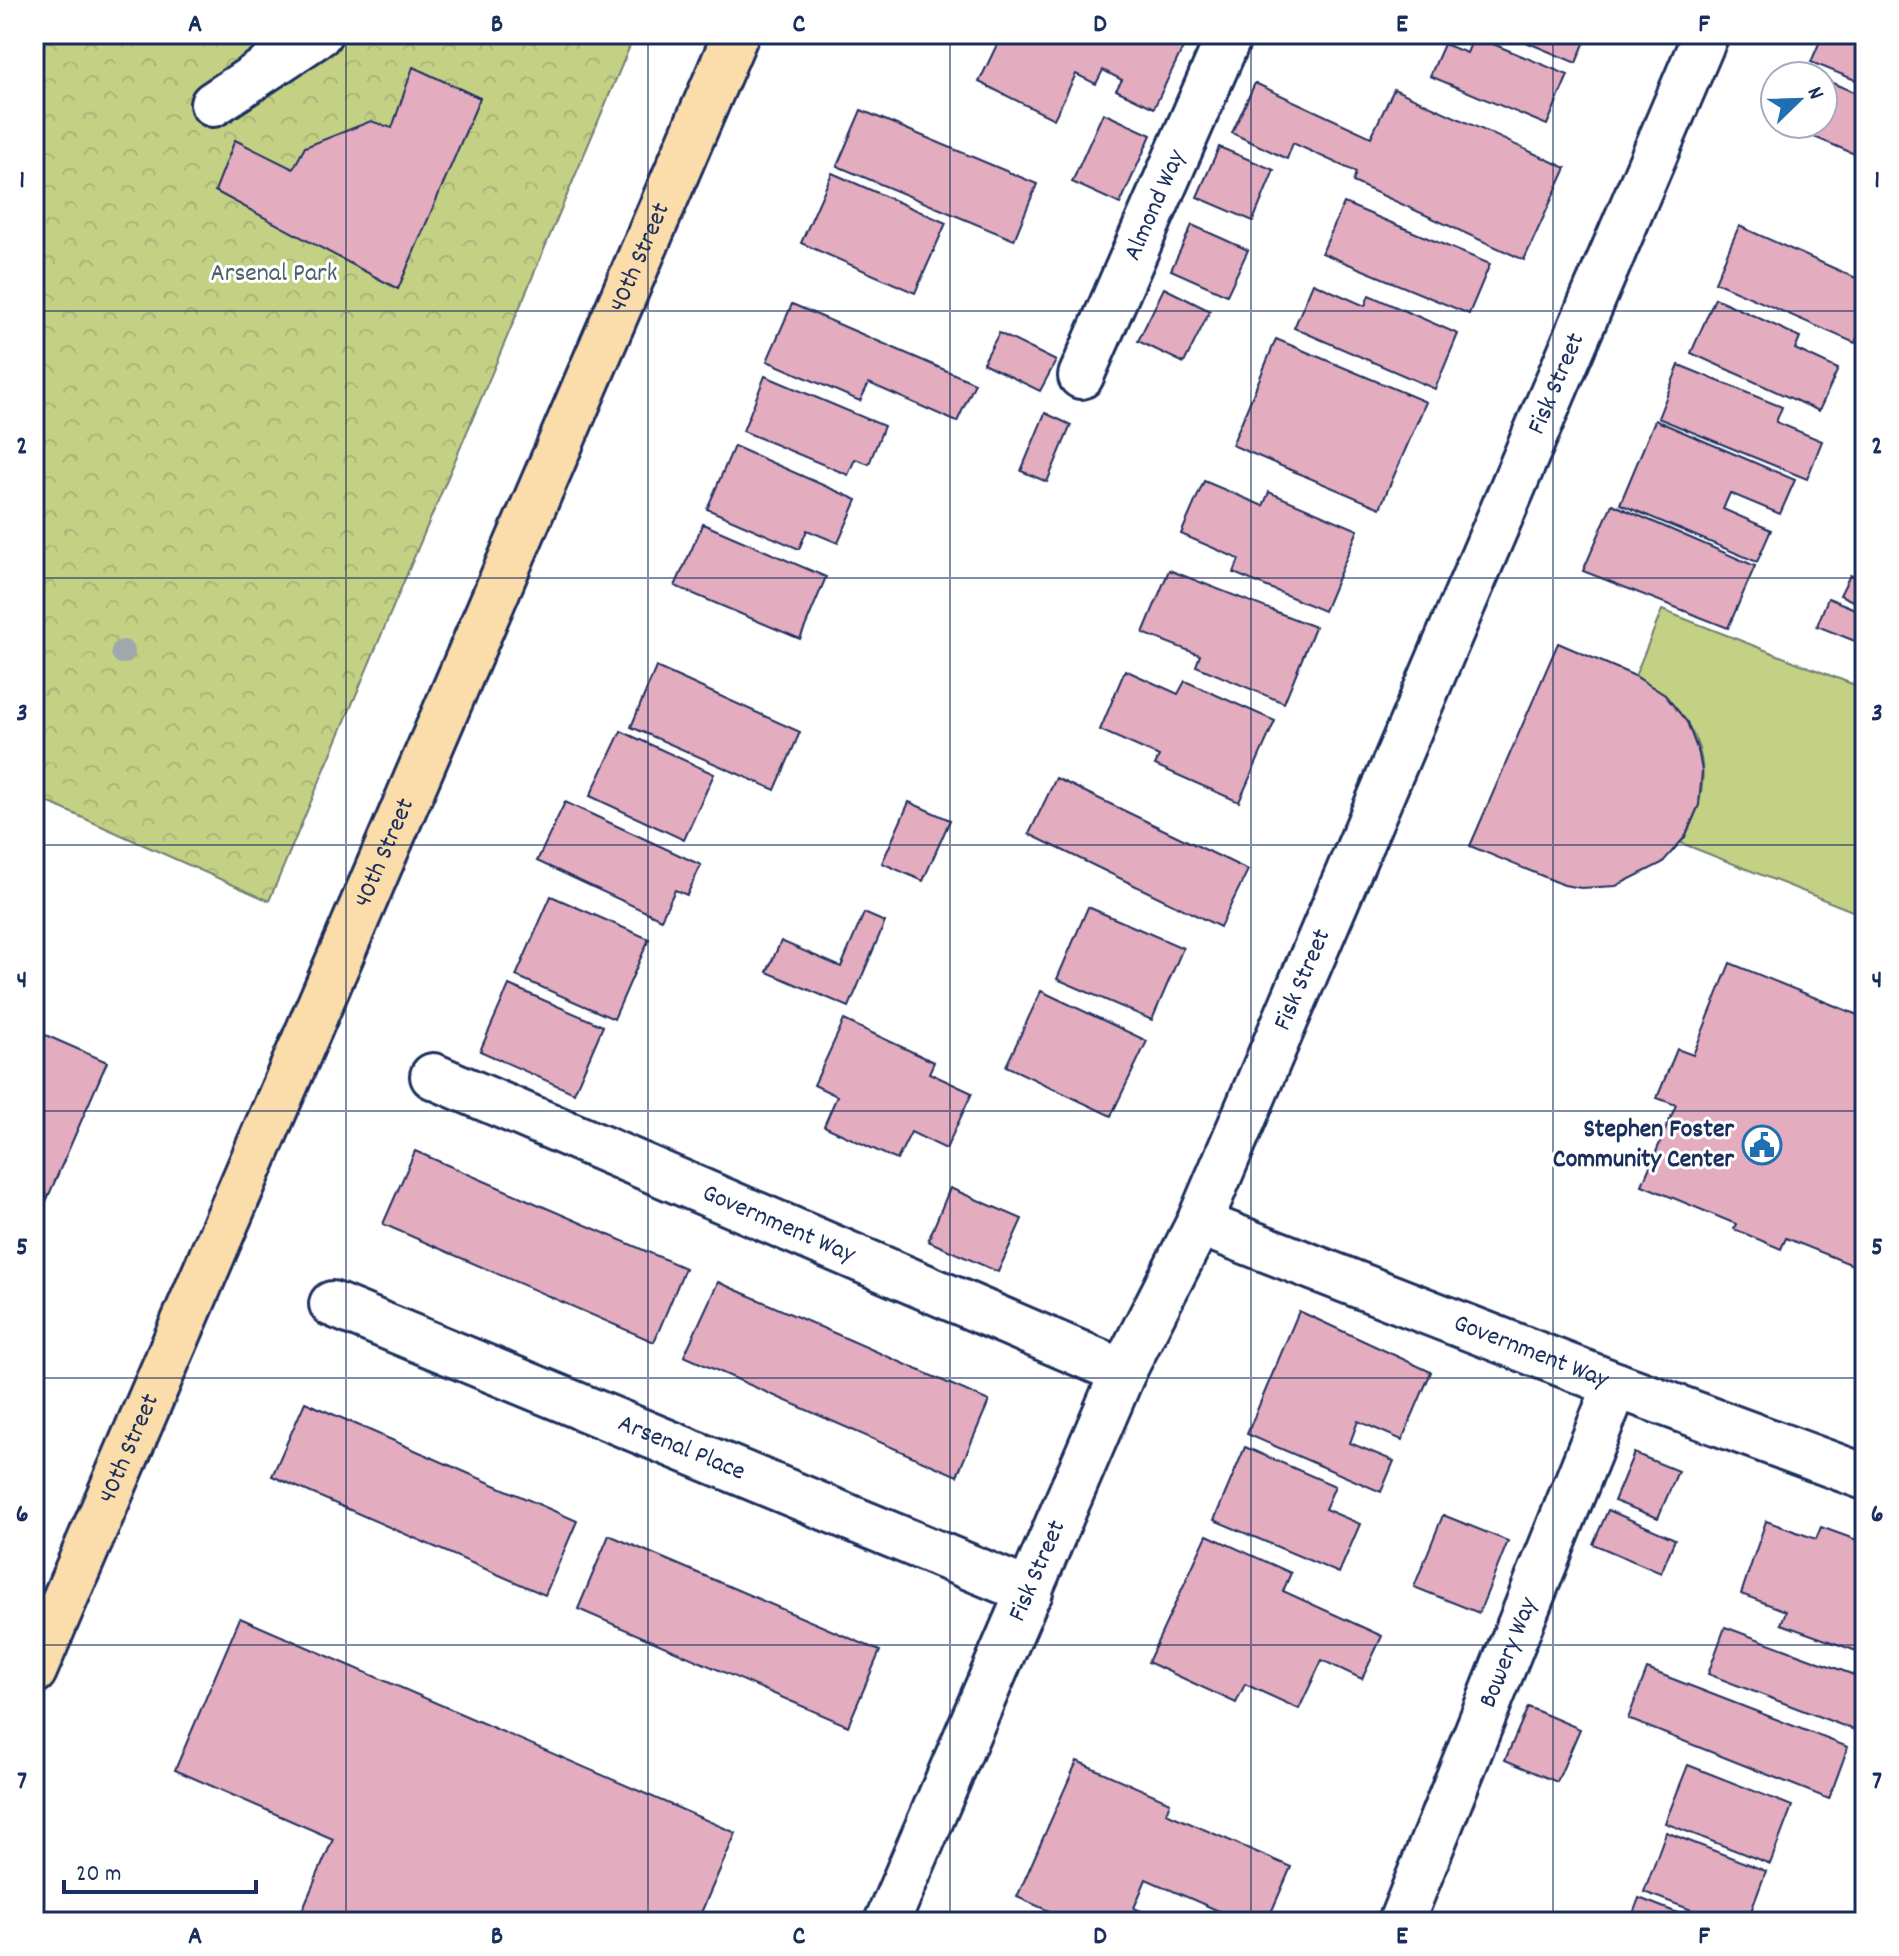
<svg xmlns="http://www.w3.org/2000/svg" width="1899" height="1956" viewBox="0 0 1899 1956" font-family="Dekko,sans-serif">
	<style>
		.green { fill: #c4d185; stroke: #708072; stroke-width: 2 }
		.forest { fill: url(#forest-crowns); stroke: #708072; stroke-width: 2 }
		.building { fill: #e4acbf; stroke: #1b2f5e; stroke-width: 2 }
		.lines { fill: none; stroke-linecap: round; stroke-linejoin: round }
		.minor-casing { stroke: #1b2f5e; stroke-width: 50 }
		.major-casing { stroke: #1b2f5e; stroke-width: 50 }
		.minor { stroke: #fff; stroke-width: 44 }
		.major { stroke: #fbdcab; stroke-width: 44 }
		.tree { fill: #9ea8ad }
		.grid { fill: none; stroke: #1b2f5e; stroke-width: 2; stroke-opacity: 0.55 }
		.labels { text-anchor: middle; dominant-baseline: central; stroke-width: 6; stroke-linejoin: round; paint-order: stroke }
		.street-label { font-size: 26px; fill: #1b2f5e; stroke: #fff }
		.park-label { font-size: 26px; fill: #4e606a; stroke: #fff }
		.poi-label { font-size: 26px; font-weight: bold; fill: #1b2f5e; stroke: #fff; text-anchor: end }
		.neatline { fill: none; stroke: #1b2f5e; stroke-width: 3 }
		.grid-label { font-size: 26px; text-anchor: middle; font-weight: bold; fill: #1b2f5e }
	</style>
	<defs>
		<pattern id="forest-crowns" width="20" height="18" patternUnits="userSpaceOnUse" patternTransform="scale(2)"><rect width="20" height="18" fill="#c4d185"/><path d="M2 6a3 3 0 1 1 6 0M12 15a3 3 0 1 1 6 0" fill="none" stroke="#a8b475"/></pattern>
	</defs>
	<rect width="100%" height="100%" fill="#fff"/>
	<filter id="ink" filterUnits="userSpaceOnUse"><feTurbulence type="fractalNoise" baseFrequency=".0125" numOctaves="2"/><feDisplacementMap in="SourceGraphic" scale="16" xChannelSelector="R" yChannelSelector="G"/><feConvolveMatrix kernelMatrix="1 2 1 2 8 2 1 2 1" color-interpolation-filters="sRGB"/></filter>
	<g filter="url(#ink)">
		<path class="green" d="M 1662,610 L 1865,689 L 1865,916 L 1681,843 C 1723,773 1702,717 1635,676 Z"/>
		<polygon class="forest" points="34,34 635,34 269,901 34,796"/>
		<g class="building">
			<polygon points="1002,34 1181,34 1188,37 1154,108 1116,90 1122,80 1103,70 1096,84 1076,74 1054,119 979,82"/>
			<polygon points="1507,34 1588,34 1576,63"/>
			<polygon points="1823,34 1865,34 1865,84 1811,62"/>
			<polygon points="1474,36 1568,75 1547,125 1430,76 1444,44 1467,53"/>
			<polygon points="413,67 480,98 398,289 215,191 235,140 293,169 305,147 371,121 392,128"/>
			<polygon points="1823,79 1865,97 1864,158 1786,125 1823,124"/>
			<polygon points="1255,83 1371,137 1394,89 1566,168 1524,260 1353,182 1356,172 1293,143 1287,159 1232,133"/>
			<polygon points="861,110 1037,184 1014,240 837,166"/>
			<polygon points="1103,113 1151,135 1120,204 1072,182"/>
			<polygon points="1219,147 1274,170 1253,221 1197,197"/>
			<polygon points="832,173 946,223 915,293 801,243"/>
			<polygon points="1344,203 1490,264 1469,314 1322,253"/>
			<polygon points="1192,225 1248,250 1227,295 1171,270"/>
			<polygon points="1739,226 1865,282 1865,320 1855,343 1715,282"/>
			<polygon points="1313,283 1365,306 1369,295 1458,334 1435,389 1294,328"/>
			<polygon points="1164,288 1210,311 1184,363 1138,341"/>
			<polygon points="1715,298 1800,337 1795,349 1838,369 1819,411 1691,353"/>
			<polygon points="792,304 975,383 957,422 869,383 860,401 767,361"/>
			<polygon points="999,333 1056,361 1040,391 983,363"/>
			<polygon points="1276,339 1426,402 1380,508 1232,445"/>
			<polygon points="1679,365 1782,407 1776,422 1822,441 1807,479 1658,418"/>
			<polygon points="765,376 884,426 869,464 855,459 848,475 743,431"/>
			<polygon points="1045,413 1071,425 1047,482 1021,471"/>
			<polygon points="1655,420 1795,480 1780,514 1730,493 1723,509 1771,530 1757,562 1620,504"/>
			<polygon points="734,446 857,500 838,543 807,530 799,549 707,509"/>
			<polygon points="1204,481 1263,506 1269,492 1358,530 1324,611 1234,573 1239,559 1181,534"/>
			<polygon points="1612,504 1755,566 1728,628 1583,571"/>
			<polygon points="703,524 826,577 800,639 675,586"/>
			<polygon points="1169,570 1315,627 1284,703 1196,666 1200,655 1143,633"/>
			<polygon points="1850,575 1865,582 1865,607 1840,595"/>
			<polygon points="1828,598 1865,613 1865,645 1817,626"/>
			<polygon points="1558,643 1635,676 1665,695 1687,722 1699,754 1702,771 1699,805 1685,837 1662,863 1616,886 1581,888 1564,885 1470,846"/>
			<polygon points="656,667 800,732 775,790 631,727"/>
			<polygon points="1125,670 1178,694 1185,681 1275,721 1239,802 1155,765 1159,756 1100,730"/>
			<polygon points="621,731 714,774 684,840 590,796"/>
			<polygon points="1056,778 1248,870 1220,927 1029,834"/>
			<polygon points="565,802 701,865 687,895 675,890 661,919 537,861"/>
			<polygon points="909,802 950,820 923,881 882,863"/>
			<polygon points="551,896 649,939 614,1019 516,976"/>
			<polygon points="1088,907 1183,948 1152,1020 1057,979"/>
			<polygon points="864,913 885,922 849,1007 767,972 781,941 841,967"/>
			<polygon points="1730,963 1865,1018 1865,1270 1786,1238 1781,1249 1734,1229 1736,1224 1642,1185 1676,1105 1657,1098 1677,1049 1693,1055"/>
			<polygon points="509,985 603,1026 574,1093 480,1051"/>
			<polygon points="1041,991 1147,1041 1111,1116 1006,1066"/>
			<polygon points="844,1020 934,1062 929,1073 972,1093 946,1149 911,1132 897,1160 824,1126 837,1096 814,1085"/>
			<polygon points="34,1030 107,1062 34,1229"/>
			<polygon points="415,1151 685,1268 654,1342 383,1224"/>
			<polygon points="950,1188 1022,1219 998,1272 928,1241"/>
			<polygon points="718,1282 989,1401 957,1476 684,1356"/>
			<polygon points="1299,1311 1431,1372 1402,1440 1358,1421 1350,1443 1394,1461 1381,1492 1247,1434"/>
			<polygon points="305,1402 577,1521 545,1595 272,1476"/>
			<polygon points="1245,1447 1335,1486 1325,1509 1360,1524 1339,1573 1214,1520"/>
			<polygon points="1634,1453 1678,1471 1658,1518 1614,1501"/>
			<polygon points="1608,1510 1675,1539 1661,1573 1593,1544"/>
			<polygon points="1443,1515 1508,1541 1479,1613 1414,1587"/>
			<polygon points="1766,1521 1816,1539 1821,1527 1865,1543 1865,1654 1781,1624 1786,1611 1741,1594"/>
			<polygon points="609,1535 880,1651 848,1726 578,1609"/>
			<polygon points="1207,1535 1291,1573 1283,1591 1382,1636 1362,1679 1322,1660 1299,1709 1245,1684 1236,1703 1148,1662"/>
			<polygon points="240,1618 736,1833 697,1922 525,1922 507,1914 503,1922 297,1922 333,1839 175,1770"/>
			<polygon points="1725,1627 1865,1679 1865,1700 1854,1730 1708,1674"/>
			<polygon points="1647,1669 1848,1747 1829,1799 1628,1719"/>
			<polygon points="1528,1707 1580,1729 1557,1782 1505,1760"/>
			<polygon points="1077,1761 1170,1802 1166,1813 1291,1867 1267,1922 1244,1922 1146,1879 1134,1908 1167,1922 1074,1922 1017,1897"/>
			<polygon points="1688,1765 1792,1806 1770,1864 1665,1823"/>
			<polygon points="1666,1832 1766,1871 1747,1922 1723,1922 1644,1892"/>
			<polygon points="1639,1898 1701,1922 1630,1922"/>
		</g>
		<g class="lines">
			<g class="minor-casing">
				<g id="minor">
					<polyline points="213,104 319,34"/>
					<path id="s1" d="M 1081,376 L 1230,34"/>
					<path id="s2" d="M 433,1076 L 1123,1372"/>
					<path id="s3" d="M 1199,1223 L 1616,1385 L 1865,1477"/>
					<path id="s4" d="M 332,1304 L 1030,1592"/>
					<path id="s5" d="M 887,1922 L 1123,1372 L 1199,1223 L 1706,34"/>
					<path id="s6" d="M 1401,1922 L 1616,1385"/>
				</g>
			</g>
			<g class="major-casing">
				<g id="major">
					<path id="s7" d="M 34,1671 L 736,34"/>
				</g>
			</g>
			<use href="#minor" class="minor"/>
			<use href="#major" class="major"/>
		</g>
		<circle class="tree" cx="123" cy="652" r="12"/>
	</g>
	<path class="grid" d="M 346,34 L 346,1922M 648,34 L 648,1922M 950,34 L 950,1922M 1251,34 L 1251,1922M 1553,34 L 1553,1922M 34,311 L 1865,311M 34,578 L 1865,578M 34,845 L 1865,845M 34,1111 L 1865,1111M 34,1378 L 1865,1378M 34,1645 L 1865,1645"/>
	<defs>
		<g id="civic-ring" transform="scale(2)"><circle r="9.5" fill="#fff" stroke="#1f6fb2" stroke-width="1.5"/><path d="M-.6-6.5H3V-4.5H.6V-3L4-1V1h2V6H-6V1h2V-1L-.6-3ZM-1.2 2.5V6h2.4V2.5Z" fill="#1f6fb2"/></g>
	</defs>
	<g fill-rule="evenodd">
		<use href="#civic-ring" x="1762" y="1145"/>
	</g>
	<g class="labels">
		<g class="street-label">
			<text stroke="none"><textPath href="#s1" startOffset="186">Almond Way</textPath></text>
			<text stroke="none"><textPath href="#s7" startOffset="1538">40th Street</textPath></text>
			<text stroke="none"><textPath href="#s5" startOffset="1678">Fisk Street</textPath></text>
			<text stroke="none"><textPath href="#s7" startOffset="890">40th Street</textPath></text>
			<text stroke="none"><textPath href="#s5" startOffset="1030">Fisk Street</textPath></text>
			<text stroke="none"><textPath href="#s2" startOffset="376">Government Way</textPath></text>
			<text stroke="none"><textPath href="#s3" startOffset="356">Government Way</textPath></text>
			<text stroke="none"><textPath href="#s7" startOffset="242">40th Street</textPath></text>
			<text stroke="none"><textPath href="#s4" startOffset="378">Arsenal Place</textPath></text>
			<text stroke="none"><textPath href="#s5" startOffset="382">Fisk Street</textPath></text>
			<text stroke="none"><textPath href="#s6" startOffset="290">Bowery Way</textPath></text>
		</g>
		<g class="park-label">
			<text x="274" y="274">Arsenal Park</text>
		</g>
		<g class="poi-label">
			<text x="1734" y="1130">Stephen Foster<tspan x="1734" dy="30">Community Center</tspan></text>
		</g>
	</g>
	<rect width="1899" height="1956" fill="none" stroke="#fff" stroke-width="88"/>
	<g transform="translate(1799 100) rotate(67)"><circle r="38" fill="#ffffff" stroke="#a4acbf" stroke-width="2"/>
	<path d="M0-6L14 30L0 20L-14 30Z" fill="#1f6fb2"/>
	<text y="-12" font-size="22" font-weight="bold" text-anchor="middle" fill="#1b2f5e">N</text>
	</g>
	<path d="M64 1880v12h192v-12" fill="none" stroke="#1b2f5e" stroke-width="4"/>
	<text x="76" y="1880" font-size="24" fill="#1b2f5e" stroke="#ffffff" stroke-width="6" paint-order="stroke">20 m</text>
	<rect x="44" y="44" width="1811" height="1868" class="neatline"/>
	<g class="grid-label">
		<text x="195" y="31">A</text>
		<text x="497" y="31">B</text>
		<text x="799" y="31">C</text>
		<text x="1100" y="31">D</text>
		<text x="1402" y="31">E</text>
		<text x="1704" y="31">F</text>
		<text x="22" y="187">1</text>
		<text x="1877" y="187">1</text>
		<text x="22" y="453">2</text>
		<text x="1877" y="453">2</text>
		<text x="22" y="720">3</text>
		<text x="1877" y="720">3</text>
		<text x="22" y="987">4</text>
		<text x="1877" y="987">4</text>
		<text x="22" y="1254">5</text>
		<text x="1877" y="1254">5</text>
		<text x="22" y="1521">6</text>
		<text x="1877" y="1521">6</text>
		<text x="22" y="1788">7</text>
		<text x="1877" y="1788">7</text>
		<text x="195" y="1943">A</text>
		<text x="497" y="1943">B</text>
		<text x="799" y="1943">C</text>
		<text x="1100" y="1943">D</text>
		<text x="1402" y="1943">E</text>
		<text x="1704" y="1943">F</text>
	</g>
</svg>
